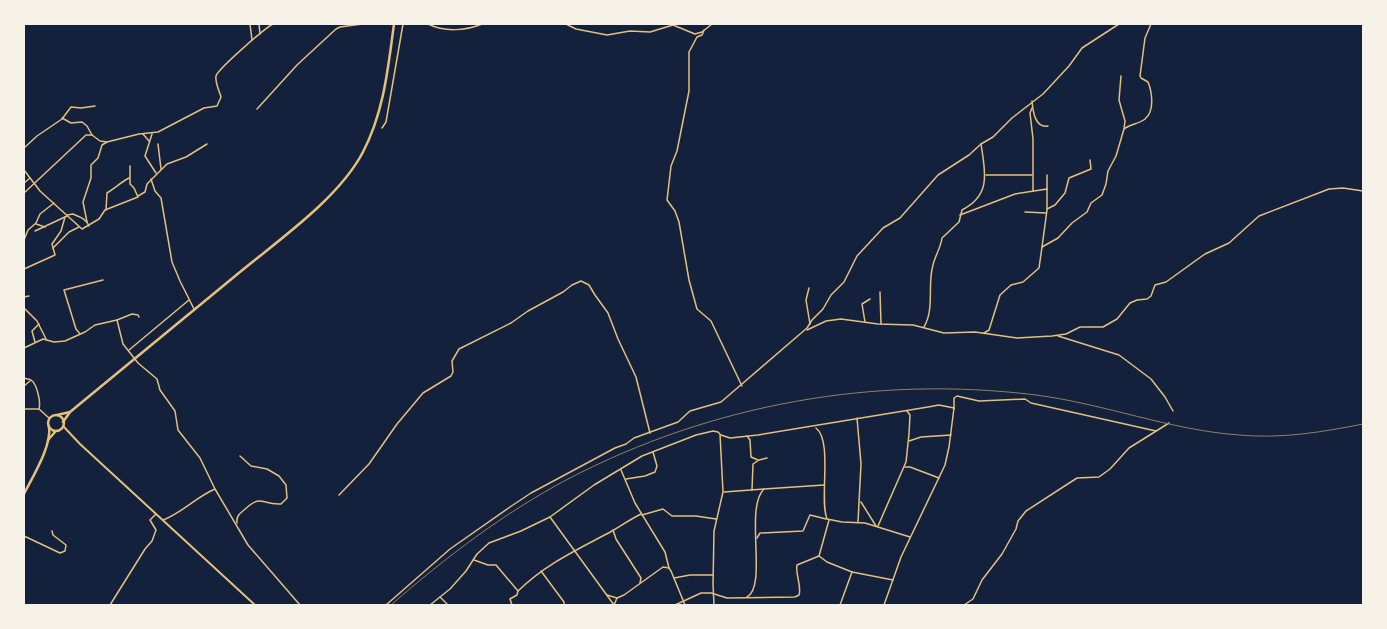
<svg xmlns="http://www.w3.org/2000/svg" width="1387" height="629" viewBox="0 0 1387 629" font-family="'Open Sans',sans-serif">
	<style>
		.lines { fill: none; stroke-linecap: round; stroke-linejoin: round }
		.minor { stroke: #e5c07b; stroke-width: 1.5 }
		.secondary { stroke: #e5c07b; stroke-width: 2 }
		.trunk { stroke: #e5c07b; stroke-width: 2.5 }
		.rail { stroke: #918062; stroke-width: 1 }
	</style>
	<rect width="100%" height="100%" fill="#14213d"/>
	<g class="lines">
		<g class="minor">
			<polyline points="250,24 252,40"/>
			<polyline points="259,24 260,34"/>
			<polyline points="283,24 287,24"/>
			<polyline points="304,24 317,24"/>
			<path d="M 428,24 C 444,32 465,31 482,24"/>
			<polyline points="566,24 576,29 607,35 630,31 650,32 673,25 695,34 702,32 712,24"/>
			<polyline points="704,30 702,35 697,37 689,52 689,91 677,151 671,166 667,200 675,211 679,222 689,280 697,309 711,321 742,386"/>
			<polyline points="1121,76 1119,100 1125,121 1124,129"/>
			<path d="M 1032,101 C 1033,112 1035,128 1048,126"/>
			<polyline points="1032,108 1030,113 1033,139 1033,191"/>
			<polyline points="257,109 297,65 336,29 340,27 362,24"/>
			<polyline points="62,118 71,123 82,122 87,126 92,135"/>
			<polyline points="382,128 386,122 403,24"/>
			<polyline points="143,134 149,141"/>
			<polyline points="152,134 145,156 156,173"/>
			<polyline points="158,144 161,169"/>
			<polyline points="24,148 37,136 62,119 71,107 81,108 95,106"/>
			<polyline points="24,170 40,191 82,229 99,219 105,210 138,197 134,188 130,184 130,166"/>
			<polyline points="986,175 1032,175"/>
			<polyline points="151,179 155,191 161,198 172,262 180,281 194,309"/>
			<polyline points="24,183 30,178"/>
			<path d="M 24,193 L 86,135 L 92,135 L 100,141 L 107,142 L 139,134 L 158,132 L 204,108 L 217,106 L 221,97 C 219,90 215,83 216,76 C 218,69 265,28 273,24"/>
			<polyline points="138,196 145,192 147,184 167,164 186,157 207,144"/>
			<polyline points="1047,209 1055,205 1065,193 1069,178 1091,169 1090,160"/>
			<path d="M 106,210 L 107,193 C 115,188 120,183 129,178"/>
			<polyline points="1025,212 1046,213"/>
			<path d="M 67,215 L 73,214 C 79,217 86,218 89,226"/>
			<polyline points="960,215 1015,194 1047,189"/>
			<polyline points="87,222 83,202 91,178 91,165 98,158 102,145 107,142"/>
			<polyline points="36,224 45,227"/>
			<polyline points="35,231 67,216"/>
			<polyline points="24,240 28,230 36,223 40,214 54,203"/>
			<polyline points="1042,247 1047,210 1047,175"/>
			<polyline points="53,248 69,232 79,227"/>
			<polyline points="24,269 55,255 52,244 61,231 65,217"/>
			<polyline points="809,288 806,300 810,324"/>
			<polyline points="880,292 881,324"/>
			<polyline points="24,297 29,296"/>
			<polyline points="24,308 37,321 46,339"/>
			<polyline points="117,320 132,314 138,315 139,317"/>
			<polyline points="865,322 862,304 870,299"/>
			<path d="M 924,327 C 935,308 927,285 933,265 C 935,256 941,247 942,238 L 959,222 L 962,210 C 992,195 985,171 981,144"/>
			<polyline points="807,330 826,321 841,319 878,324 913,325 944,333 975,332 1017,338 1052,336 1066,334 1080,327 1103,327 1117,319 1130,303 1137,300 1147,299 1151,296 1155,285 1166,282 1205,254 1229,243 1259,216 1329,189 1343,188 1363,191"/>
			<path d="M 984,333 L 989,330 L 1000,295 L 1011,285 L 1023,282 L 1039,268 L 1042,247 L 1058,238 L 1072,223 L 1087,212 L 1091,203 L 1102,195 L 1106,184 L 1108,171 L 1116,156 L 1124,129 C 1130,124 1139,124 1145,119 C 1155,111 1152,92 1148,82 L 1141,78 L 1140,76 L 1145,38 L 1151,24"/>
			<polyline points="80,334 76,329 64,290 103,280"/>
			<polyline points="1058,336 1119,355 1151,379 1165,397 1173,411"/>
			<polyline points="35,342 32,331 39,324"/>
			<polyline points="24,348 43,339 54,342 65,341 85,332 95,325 117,320 123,344 138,363 157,379 160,390 175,411 178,430 200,458 215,489 248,545 300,605"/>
			<polyline points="129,350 189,300"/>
			<path d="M 24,378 C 26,379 29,379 31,380 C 37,384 41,402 39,409"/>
			<polyline points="24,386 30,381"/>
			<polyline points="24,409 39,409 49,418"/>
			<polyline points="954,409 954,398 957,396 979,401 1025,399 1031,403 1156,431"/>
			<polyline points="857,418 861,464 858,522"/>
			<path d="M 816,428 C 833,441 819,500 827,519 L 842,522 L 865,523 L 910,537"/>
			<polyline points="721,435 730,438 758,435 928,407 939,405 954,408 949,447 945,465 901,557 884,605"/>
			<polyline points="747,436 750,440 751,457 758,460"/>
			<polyline points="909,441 921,437 951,435"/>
			<polyline points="905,467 910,467 939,478"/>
			<polyline points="621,470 635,503 665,552 669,568"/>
			<polyline points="626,479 645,476 655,472 657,466 653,452"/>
			<polyline points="752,490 753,464 759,460 767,458"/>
			<polyline points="724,492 764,489"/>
			<polyline points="339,495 369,464 397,424 423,393 451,376 453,372 452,361 459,349 511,323 528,311 563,292 572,285 581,281 589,285 595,295 608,313 618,339 636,377 650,433"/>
			<polyline points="861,502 876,526"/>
			<polyline points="642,515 663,509 672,516 696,516 716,519"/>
			<polyline points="550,517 614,605"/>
			<path d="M 163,520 C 182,513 196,497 215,489"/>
			<polyline points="829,520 819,556 827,562 852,572 893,580"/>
			<path d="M 237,523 C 236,517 239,514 244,510 C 263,493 260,505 281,504 L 287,498 L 286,485 L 279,476 L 267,469 L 251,466 L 240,456"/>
			<polyline points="878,526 906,462 909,434 910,415 907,411"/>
			<polyline points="613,530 616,539 641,578 640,583"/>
			<polyline points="24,536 60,553 65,551 66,545 53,535 52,531"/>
			<polyline points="757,538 760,533 803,531 810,515 826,519"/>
			<polyline points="474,560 488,565 496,565 518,591"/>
			<polyline points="541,571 564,602 564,605"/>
			<polyline points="674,578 690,575 713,575"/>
			<polyline points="607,595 617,598"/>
			<polyline points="440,597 448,605"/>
			<path d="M 747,597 C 768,586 744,508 764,489 L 824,485"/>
			<polyline points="110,605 145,549 152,541 156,530 150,520 156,514"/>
			<polyline points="386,605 450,549 510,507 531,493 615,448 626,444 634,438 678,422 690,411 721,402 807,328 812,320 823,309 831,295 844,282 857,256 883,228 900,218 938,175 969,155 981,144 993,137 1012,118 1043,94 1069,66 1082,48 1119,24"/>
			<polyline points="430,605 450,589 466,571 477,554 489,543 521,531 550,517 594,485 642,456 696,435 713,431 718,432 720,434 723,492 714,531 713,584 714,605"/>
			<path d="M 512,605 L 510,599 L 517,595 L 518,591 C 547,563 577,550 612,531 C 622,525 631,519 641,514"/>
			<polyline points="614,605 617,598 624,595 663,567 669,568 671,571 685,605"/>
			<path d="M 675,605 L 701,593 L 711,593 L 727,598 L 795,597 L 799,595 C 802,585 795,575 797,565 L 819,556"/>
			<polyline points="840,605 852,572"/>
			<polyline points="964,605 973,599 982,580 1002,554 1016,529 1018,521 1026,511 1077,478 1099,477 1110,469 1129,448 1169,423"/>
		</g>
		<polyline class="secondary" points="63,426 80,444 255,605"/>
		<g class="trunk">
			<polyline points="57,415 70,412"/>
			<circle cx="56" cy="423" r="8"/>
			<path d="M 63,422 L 70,412 C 127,365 184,318 240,272 C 280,239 339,198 363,152 C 384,112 388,68 394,24"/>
			<polyline points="48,440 55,432"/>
			<path d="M 24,494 C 33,476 52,446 49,426"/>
		</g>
		<path class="rail" d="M 391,605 C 446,557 504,513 568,479 C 712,404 875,375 1036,395 C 1105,404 1170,430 1239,435 C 1281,439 1323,432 1363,424"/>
	</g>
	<rect width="1387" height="629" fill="none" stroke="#f6f1e7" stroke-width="50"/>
</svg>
